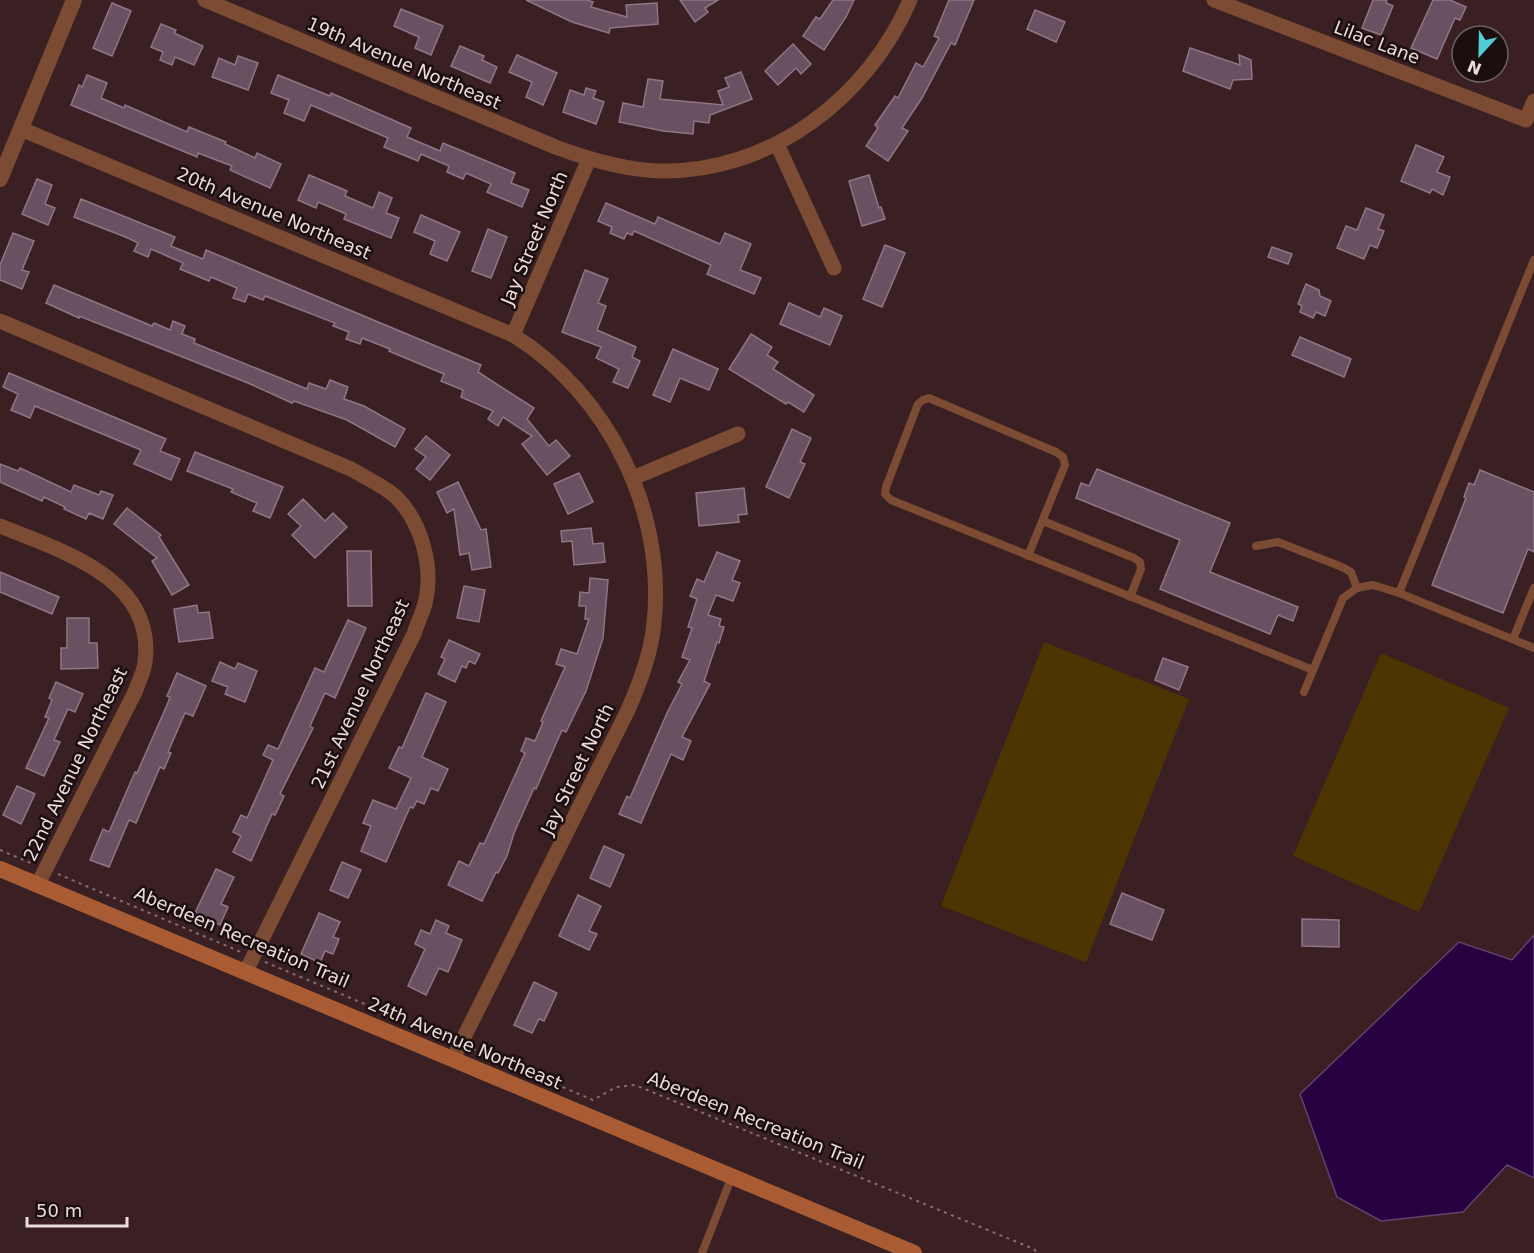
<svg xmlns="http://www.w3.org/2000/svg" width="1534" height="1253" viewBox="0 0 1534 1253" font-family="'DejaVu Sans',sans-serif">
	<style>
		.green { fill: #4c3500 }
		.water { fill: #260140; stroke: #62426f; stroke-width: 1.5 }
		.building { fill: #695161; stroke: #8f7587; stroke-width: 1.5 }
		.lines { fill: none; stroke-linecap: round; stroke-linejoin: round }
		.path { stroke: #856e70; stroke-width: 2; stroke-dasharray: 3 4.5; stroke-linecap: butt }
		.service { stroke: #7c4b33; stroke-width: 8 }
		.minor { stroke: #7c4b33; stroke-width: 15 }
		.tertiary { stroke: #7c4b33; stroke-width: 16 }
		.secondary { stroke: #a95c33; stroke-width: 16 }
		.labels { text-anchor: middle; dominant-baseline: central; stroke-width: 5; stroke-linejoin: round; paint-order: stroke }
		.street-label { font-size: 18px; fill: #eddbdc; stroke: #1a0e0f }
	</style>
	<rect width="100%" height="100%" fill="#3a2023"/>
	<g class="green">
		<polygon points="1044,642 1189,699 1086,962 941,906"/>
		<polygon points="1381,653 1509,708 1419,912 1293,856"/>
	</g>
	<polygon class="water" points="1534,935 1534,1178 1507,1165 1463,1212 1381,1221 1337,1197 1300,1094 1459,942 1512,960"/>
	<g class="building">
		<polygon points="526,0 587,0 593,2 591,7 627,17 626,5 657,3 658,24 610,28 609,33 572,22"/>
		<polygon points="680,0 718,0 705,8 708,12 695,22"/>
		<polygon points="833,0 854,0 846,17 824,50 803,36 816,17 820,19"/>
		<polygon points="949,0 974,0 955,45 951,43 922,98 902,128 908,131 888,161 866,146 878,128 875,125 895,96 898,98 916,63 923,67 939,38 934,36"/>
		<polygon points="1373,0 1387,0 1386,3 1393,6 1381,35 1362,28"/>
		<polygon points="1433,0 1450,0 1466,7 1460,20 1455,18 1437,59 1411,48"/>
		<polygon points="112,3 131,11 112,56 93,48"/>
		<polygon points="401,9 443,26 431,55 415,48 419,37 394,26"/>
		<polygon points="1035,10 1065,22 1056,42 1027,29"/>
		<polygon points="161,24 176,30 174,33 203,46 194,65 175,57 172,65 160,60 163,52 151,47"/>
		<polygon points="793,44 811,64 801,74 796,68 778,85 765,71"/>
		<polygon points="460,46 484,56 482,60 497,67 490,83 451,66"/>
		<polygon points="1190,48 1240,65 1239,55 1251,60 1252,79 1233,80 1230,89 1183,71"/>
		<polygon points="517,55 557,73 543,105 526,97 532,82 509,72"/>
		<polygon points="238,56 258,63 248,90 212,77 219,58 235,65"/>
		<polygon points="741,72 752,99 710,115 709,123 694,121 693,134 663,131 619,122 623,103 643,107 648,79 663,81 660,99 723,105 718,91 729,87 725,78"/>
		<polygon points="87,75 107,83 101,98 124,108 125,105 187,132 189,127 226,142 225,144 255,158 257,153 281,164 270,188 230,170 232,166 198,153 197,157 71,105 79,85 82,87"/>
		<polygon points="278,75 330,96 331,93 411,128 407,137 440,151 443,143 515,173 511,183 529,190 522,207 487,192 491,184 466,173 463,179 447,172 449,166 421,154 418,161 384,147 388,138 311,105 304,121 284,113 289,100 271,93"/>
		<polygon points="586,88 596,91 593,98 604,102 596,124 563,112 570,90 584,95"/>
		<polygon points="1416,145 1444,157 1437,172 1450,177 1443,195 1432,189 1430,193 1401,181"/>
		<polygon points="309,175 347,191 345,196 373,208 379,192 392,198 386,213 399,218 391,238 344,219 346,214 318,202 316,208 298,200"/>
		<polygon points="869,175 879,208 881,207 885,219 862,226 849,181"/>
		<polygon points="37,179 52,185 45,204 55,208 48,225 22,214"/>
		<polygon points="81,199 175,237 171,246 203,259 206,250 481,365 478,372 534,408 527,419 549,446 556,440 570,456 547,475 522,444 532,436 503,417 498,426 488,419 493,411 461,397 463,390 441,381 444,374 389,351 390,349 362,338 360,344 346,339 349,332 333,326 335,323 265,296 263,300 248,294 245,302 233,298 237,288 211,277 209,281 180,269 183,263 151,249 148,257 134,251 138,243 128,238 74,217"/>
		<polygon points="606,203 655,224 658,217 720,244 725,233 751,244 740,270 761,278 754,294 707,274 711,265 634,231 632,235 627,233 624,239 610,233 612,227 598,221"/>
		<polygon points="1366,208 1384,215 1378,229 1384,231 1377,248 1370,245 1364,259 1337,248 1346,226 1357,230"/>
		<polygon points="421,215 460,232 447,261 430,254 435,241 414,232"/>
		<polygon points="488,229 507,237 491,278 472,271"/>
		<polygon points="13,233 34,241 22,270 29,272 22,289 0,280 0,265"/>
		<polygon points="885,245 905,253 882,307 863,299"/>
		<polygon points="1272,247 1292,254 1288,264 1268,257"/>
		<polygon points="585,270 608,279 598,303 606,306 597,330 636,347 632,357 640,361 628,388 613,382 619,369 596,358 601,347 562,332"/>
		<polygon points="1306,284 1319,290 1320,296 1331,301 1325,316 1316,312 1313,318 1300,312 1302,306 1298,304"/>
		<polygon points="54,285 152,326 154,323 170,330 173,321 185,326 182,334 195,339 194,343 307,389 309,383 326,389 330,380 348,387 344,399 364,406 405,429 395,447 347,420 294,401 292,403 248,383 135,338 79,316 79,318 46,303"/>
		<polygon points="789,303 820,317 824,308 842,316 830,345 780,324"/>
		<polygon points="751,334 772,347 767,355 778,362 773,369 814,395 804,412 788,402 786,404 729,369"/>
		<polygon points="1300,337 1351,359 1344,377 1292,355"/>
		<polygon points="673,349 718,369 709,390 680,378 670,402 653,395"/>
		<polygon points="9,373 166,439 160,451 180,459 171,480 134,464 141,450 35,406 30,418 11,410 18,394 3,387"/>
		<polygon points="792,429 811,438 800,462 805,464 789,498 766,487"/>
		<polygon points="426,436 450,455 430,480 416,469 426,457 415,449"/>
		<polygon points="195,452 283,487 270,518 253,511 257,503 231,492 233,489 187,471"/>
		<polygon points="0,464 18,471 20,468 71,492 74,485 99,495 101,491 113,495 103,519 89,513 86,519 64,509 65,507 44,497 42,501 0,482"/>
		<polygon points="1097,469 1230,523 1210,572 1298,607 1293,621 1278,615 1270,634 1160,589 1180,540 1076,498 1081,483 1089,486"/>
		<polygon points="1480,470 1534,492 1534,552 1528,549 1503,613 1432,585 1466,498 1464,497 1469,483 1474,485"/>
		<polygon points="579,473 593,502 568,514 554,484"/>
		<polygon points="458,482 481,530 486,529 491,567 472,570 469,553 460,555 454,509 447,513 437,492"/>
		<polygon points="744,488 747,514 738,515 739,522 699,526 696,493"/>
		<polygon points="303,499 325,521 333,513 347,527 315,558 292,535 301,526 288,514"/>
		<polygon points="127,508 161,535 159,537 189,585 172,595 152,561 157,558 114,524"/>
		<polygon points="591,528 593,544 603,543 605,562 574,565 572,541 562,542 561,531"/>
		<polygon points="347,551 371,551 372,606 348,606"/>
		<polygon points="717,552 740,561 732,580 740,583 733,601 716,595 708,615 721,619 719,626 724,627 719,643 717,642 704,681 710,684 682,737 691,741 683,760 671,754 641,823 619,814 627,796 630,798 667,713 682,684 678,682 690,660 682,657 692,628 688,627 697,599 690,596 697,579 704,582"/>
		<polygon points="0,572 59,597 52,614 0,592"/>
		<polygon points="590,578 608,580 603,638 586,691 566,732 562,730 536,789 534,788 514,833 507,856 498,873 496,872 482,901 448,885 459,861 469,866 480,843 484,844 525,753 521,751 526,738 535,741 543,722 541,721 565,667 556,664 561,649 577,654 589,619 585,619 586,606 579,606 580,592 589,593"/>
		<polygon points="464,586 485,590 479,622 457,618"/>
		<polygon points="197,605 198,613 209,612 213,638 179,642 174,609"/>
		<polygon points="67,618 89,618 89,643 97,643 98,668 61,669 61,648 67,648"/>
		<polygon points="348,620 366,628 335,698 325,693 310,726 313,728 280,794 284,796 275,815 272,814 251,861 233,852 241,836 233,832 241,815 247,818 273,760 263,755 268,745 278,749 315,668 324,672"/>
		<polygon points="449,640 480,654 475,664 469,661 466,668 462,666 455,682 438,674 445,659 441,657"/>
		<polygon points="1163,658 1188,667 1179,690 1155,680"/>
		<polygon points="220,662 235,669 238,663 257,671 245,702 225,694 228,687 212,681"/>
		<polygon points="177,673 206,686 193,716 185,713 168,752 171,753 164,769 160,767 136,823 129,820 109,867 90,860 103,829 109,832 135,772 137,773 167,705 170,697 167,696"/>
		<polygon points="56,682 83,694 75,712 68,709 54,740 60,742 44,776 26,768 49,718 45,717 52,700 49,698"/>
		<polygon points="426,693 446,702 422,757 448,769 438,791 431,788 424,804 417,801 413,808 410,807 386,862 361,851 371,826 363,823 373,800 396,809 411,778 389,768 399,747 402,748"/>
		<polygon points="17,786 35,794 21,824 3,815"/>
		<polygon points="604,846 624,855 610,887 590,878"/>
		<polygon points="342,862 361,870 348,898 330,890"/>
		<polygon points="216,869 234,877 221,904 228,907 220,925 195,913"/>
		<polygon points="1122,893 1164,910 1152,940 1110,924"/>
		<polygon points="578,895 601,906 589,931 597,934 589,950 559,936"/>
		<polygon points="319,913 340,922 333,937 339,939 333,954 325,951 320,963 301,954"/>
		<polygon points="1302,919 1339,920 1339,947 1302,946"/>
		<polygon points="436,920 449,926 446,933 462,940 448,972 439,968 426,995 408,986 425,949 415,944 421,930 430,934"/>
		<polygon points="534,982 557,993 544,1021 539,1019 532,1033 514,1025"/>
	</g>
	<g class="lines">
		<g class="path">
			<polyline points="0,850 33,864"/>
			<polyline points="58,874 241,952"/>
			<polyline points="265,962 448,1039"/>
			<polyline points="473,1049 593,1100 616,1087 635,1085 1034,1249 1037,1253"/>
		</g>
		<g class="service">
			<polyline points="1534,260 1399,593 1534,648"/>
			<polyline points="1043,521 1134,558 1140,562 1141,569 1130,597"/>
			<polyline points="1256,546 1278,542 1342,567 1351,572 1357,588"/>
			<polyline points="1028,556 1065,465 1063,457 1056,452 929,398 923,400 918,404 886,487 885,494 891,500 1313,670"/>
			<polyline points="1513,639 1534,588"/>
			<polyline points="1304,692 1343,598 1357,588 1373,585 1399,593"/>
			<polyline points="702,1253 732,1176"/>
		</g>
		<g class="minor">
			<path d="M 205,0 L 558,148 C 591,160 625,170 660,171 C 770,173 868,98 910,0"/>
			<polyline points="1214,0 1526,120 1534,101"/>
			<path d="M 21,129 L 513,335 C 608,394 666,511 654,623 C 651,654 640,682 628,710 L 453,1059"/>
			<polyline points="777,144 834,268"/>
			<path d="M 0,321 L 351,469 C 366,478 382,485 395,496 C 422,522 434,568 425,604 C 422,614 417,624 414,634 L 246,971"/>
			<polyline points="513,335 589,159"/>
			<polyline points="633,478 738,434"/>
			<path d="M 0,526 C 61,551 156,578 145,662 C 144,672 138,683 135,692 L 38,884"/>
		</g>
		<polyline class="tertiary" points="0,179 74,0"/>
		<polyline class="secondary" points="0,869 914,1253"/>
	</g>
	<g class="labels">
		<g class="street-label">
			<text transform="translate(1377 42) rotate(21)">Lilac Lane</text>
			<text transform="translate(404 63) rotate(23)">19th Avenue Northeast</text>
			<text transform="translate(274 213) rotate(23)">20th Avenue Northeast</text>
			<text transform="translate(534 238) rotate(-67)">Jay Street North</text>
			<text transform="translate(360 694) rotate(-65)">21st Avenue Northeast</text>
			<text transform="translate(75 764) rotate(-64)">22nd Avenue Northeast</text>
			<text transform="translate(577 769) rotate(-64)">Jay Street North</text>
			<text transform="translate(242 937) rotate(23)">Aberdeen Recreation Trail</text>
			<text transform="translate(465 1043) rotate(23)">24th Avenue Northeast</text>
			<text transform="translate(756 1120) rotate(22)">Aberdeen Recreation Trail</text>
		</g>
	</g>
	<g transform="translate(1480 54) rotate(202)"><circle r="28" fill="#1a0e0f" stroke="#6e6061" stroke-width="1.5"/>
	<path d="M0-4.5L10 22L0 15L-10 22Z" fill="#52ccd5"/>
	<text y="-9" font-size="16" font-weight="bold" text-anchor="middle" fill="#eddbdc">N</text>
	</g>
	<path d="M27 1217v9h100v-9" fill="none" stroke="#eddbdc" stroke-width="3"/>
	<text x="36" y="1217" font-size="18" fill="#eddbdc" stroke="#1a0e0f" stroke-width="4.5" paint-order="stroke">50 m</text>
</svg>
